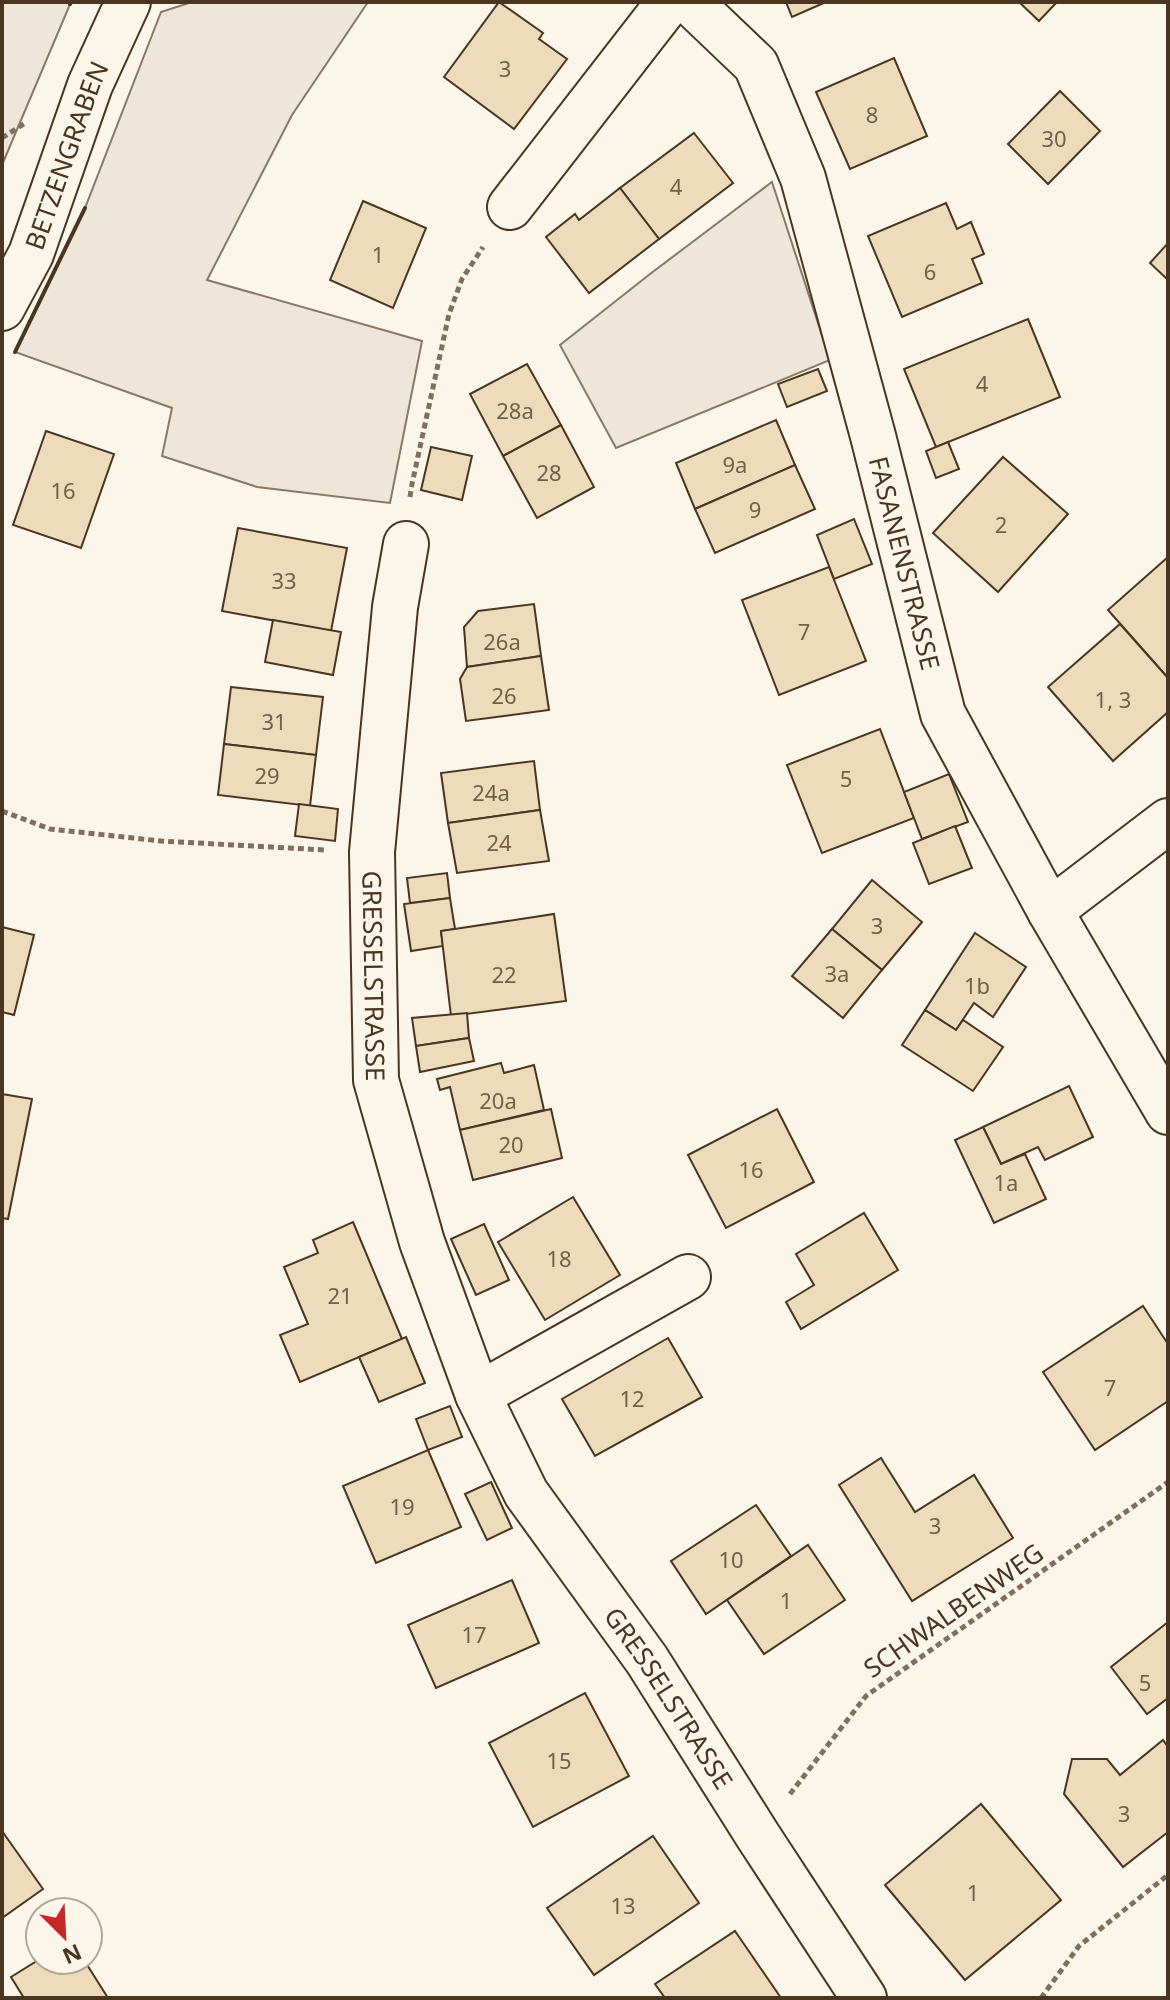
<svg xmlns="http://www.w3.org/2000/svg" width="1170" height="2000" viewBox="0 0 1170 2000" font-family="'Noto Sans',sans-serif">
	<style>
		.green { fill: #ede6d9; stroke: #887966; stroke-width: 2 }
		.building { fill: #ecdcbc; stroke: #4a3520; stroke-width: 2 }
		.lines { fill: none; stroke-linecap: round; stroke-linejoin: round }
		.minor-casing { stroke: #4a3520; stroke-width: 48 }
		.path { stroke: #7f6f5c; stroke-width: 5; stroke-dasharray: 6 4; stroke-linecap: butt }
		.minor { stroke: #fbf6e9; stroke-width: 44 }
		.wall { stroke: #4a3520; stroke-width: 4 }
		.labels { text-anchor: middle; dominant-baseline: central; stroke-width: 6; stroke-linejoin: round; paint-order: stroke }
		.number-label { font-size: 22px; fill: #725f47 }
		.street-label { font-size: 26px; fill: #4a3520; stroke: #fbf6e9 }
	</style>
	<rect width="100%" height="100%" fill="#fbf6e9"/>
	<g class="green">
		<polygon points="2,2 71,2 2,165"/>
		<polygon points="192,2 368,2 292,115 207,280 422,341 390,503 257,487 162,456 172,408 15,352 85,208 161,12"/>
		<polygon points="772,182 830,360 616,448 560,345 650,274"/>
	</g>
	<g class="building">
		<polygon points="499,2 543,33 539,39 567,59 514,129 444,77"/>
		<polygon points="786,2 826,2 792,17"/>
		<polygon points="1019,2 1057,2 1039,21"/>
		<polygon points="894,58 927,136 850,169 816,92"/>
		<polygon points="1060,91 1100,131 1048,184 1008,144"/>
		<polygon points="694,133 733,183 659,239 620,188"/>
		<polygon points="620,188 659,239 589,293 546,237 575,214 579,220"/>
		<polygon points="363,201 426,228 393,308 330,280"/>
		<polygon points="946,203 957,229 971,222 984,254 972,259 982,283 902,317 868,236"/>
		<polygon points="1168,243 1168,280 1150,263"/>
		<polygon points="1028,319 1060,397 936,447 904,369"/>
		<polygon points="527,364 561,425 503,456 470,394"/>
		<polygon points="818,369 827,391 787,407 778,384"/>
		<polygon points="776,420 795,465 695,509 676,463"/>
		<polygon points="561,425 594,487 537,518 503,456"/>
		<polygon points="46,431 114,454 81,548 13,525"/>
		<polygon points="948,442 959,469 936,478 926,451"/>
		<polygon points="431,447 472,456 462,500 421,490"/>
		<polygon points="1003,457 1068,514 998,592 933,533"/>
		<polygon points="795,465 815,509 715,553 695,509"/>
		<polygon points="854,519 872,564 834,579 817,535"/>
		<polygon points="238,528 347,548 331,631 222,611"/>
		<polygon points="1168,557 1168,678 1108,610"/>
		<polygon points="829,567 866,661 779,695 742,600"/>
		<polygon points="534,604 541,656 467,667 464,627 478,611"/>
		<polygon points="273,620 341,632 333,675 265,662"/>
		<polygon points="1120,624 1168,678 1168,712 1113,761 1048,687"/>
		<polygon points="541,656 549,710 466,721 460,679 467,667"/>
		<polygon points="231,687 323,697 316,755 224,744"/>
		<polygon points="880,729 914,818 822,853 787,765"/>
		<polygon points="224,744 316,755 310,806 218,795"/>
		<polygon points="534,761 540,810 448,823 441,773"/>
		<polygon points="949,774 968,822 922,839 904,792"/>
		<polygon points="299,804 338,809 335,841 295,836"/>
		<polygon points="540,810 549,861 457,873 448,823"/>
		<polygon points="955,826 972,868 929,884 913,843"/>
		<polygon points="447,873 450,898 410,903 407,878"/>
		<polygon points="872,880 922,922 882,970 832,929"/>
		<polygon points="450,898 455,929 441,931 443,946 411,951 404,904"/>
		<polygon points="554,914 566,1001 451,1016 441,931"/>
		<polygon points="2,927 34,935 14,1015 2,1012"/>
		<polygon points="832,929 882,970 843,1018 792,976"/>
		<polygon points="975,933 1026,967 993,1017 974,1003 956,1030 925,1010"/>
		<polygon points="925,1010 956,1030 963,1020 1003,1047 973,1091 902,1045"/>
		<polygon points="467,1013 469,1038 416,1046 412,1018"/>
		<polygon points="469,1038 474,1061 420,1072 416,1046"/>
		<polygon points="501,1063 504,1073 534,1065 544,1110 460,1130 450,1087 440,1090 437,1079"/>
		<polygon points="1069,1086 1093,1137 1045,1160 1038,1147 1001,1164 983,1127"/>
		<polygon points="2,1094 32,1099 8,1219 2,1218"/>
		<polygon points="551,1109 562,1158 473,1180 460,1130"/>
		<polygon points="777,1109 814,1182 726,1228 688,1155"/>
		<polygon points="983,1127 1001,1164 1025,1154 1046,1199 994,1223 955,1140"/>
		<polygon points="573,1197 620,1275 545,1320 498,1242"/>
		<polygon points="864,1213 898,1270 801,1329 786,1302 814,1285 796,1254"/>
		<polygon points="353,1222 402,1339 300,1382 280,1335 308,1324 284,1267 318,1253 313,1240"/>
		<polygon points="484,1224 509,1280 476,1295 451,1239"/>
		<polygon points="1143,1306 1168,1344 1168,1401 1095,1450 1043,1372"/>
		<polygon points="406,1337 425,1383 379,1402 359,1357"/>
		<polygon points="668,1338 702,1397 595,1456 562,1399"/>
		<polygon points="450,1406 462,1437 428,1450 416,1419"/>
		<polygon points="428,1450 461,1527 376,1563 343,1486"/>
		<polygon points="881,1458 915,1512 974,1475 1013,1538 912,1601 839,1485"/>
		<polygon points="491,1482 512,1528 487,1540 465,1494"/>
		<polygon points="756,1505 791,1556 706,1614 671,1561"/>
		<polygon points="808,1545 845,1600 764,1654 727,1600"/>
		<polygon points="512,1580 539,1643 436,1688 408,1625"/>
		<polygon points="1168,1622 1168,1698 1147,1714 1111,1667"/>
		<polygon points="585,1693 629,1776 533,1827 489,1743"/>
		<polygon points="1163,1740 1168,1747 1168,1832 1123,1867 1064,1794 1072,1759 1107,1759 1120,1775"/>
		<polygon points="981,1804 1061,1900 965,1980 885,1885"/>
		<polygon points="2,1831 43,1889 2,1918"/>
		<polygon points="653,1836 699,1903 594,1975 547,1908"/>
		<polygon points="735,1931 781,1998 665,1998 655,1984"/>
		<polygon points="40,1959 84,1960 108,1998 24,1998 11,1977"/>
	</g>
	<g class="lines">
		<g class="minor-casing">
			<g id="minor">
				<path id="s1" d="M 690,2 L 756,65 L 803,178 L 873,436 L 943,714 L 1050,911 L 1168,1112"/>
				<polyline points="510,207 669,2"/>
				<path id="s2" d="M 2,308 L 31,254 L 90,85 L 128,2"/>
				<path id="s3" d="M 406,544 L 395,607 L 372,852 L 376,1080 L 422,1242 L 478,1395"/>
				<polyline points="1050,911 1168,821"/>
				<path id="s4" d="M 688,1277 L 478,1395 L 526,1493 L 647,1660 L 758,1836 L 864,1998"/>
			</g>
		</g>
		<g class="path">
			<polyline points="2,138 25,123"/>
			<polyline points="410,497 412,484 449,314 462,279 483,247"/>
			<polyline points="2,811 50,829 161,841 325,850"/>
			<polyline points="790,1794 866,1696 1168,1482"/>
			<polyline points="1041,1998 1079,1946 1168,1875"/>
		</g>
		<use href="#minor" class="minor"/>
		<g class="wall">
			<polyline points="70,4 71,2"/>
			<polyline points="15,352 85,208"/>
		</g>
	</g>
	<g class="labels">
		<g class="number-label">
			<text x="505" y="68">3</text>
			<text x="872" y="114">8</text>
			<text x="1054" y="138">30</text>
			<text x="676" y="186">4</text>
			<text x="378" y="254">1</text>
			<text x="930" y="271">6</text>
			<text x="982" y="383">4</text>
			<text x="515" y="410">28a</text>
			<text x="735" y="464">9a</text>
			<text x="549" y="472">28</text>
			<text x="63" y="490">16</text>
			<text x="755" y="509">9</text>
			<text x="1001" y="524">2</text>
			<text x="284" y="580">33</text>
			<text x="804" y="631">7</text>
			<text x="502" y="641">26a</text>
			<text x="504" y="695">26</text>
			<text x="1113" y="699">1, 3</text>
			<text x="274" y="721">31</text>
			<text x="267" y="775">29</text>
			<text x="846" y="778">5</text>
			<text x="491" y="792">24a</text>
			<text x="499" y="842">24</text>
			<text x="877" y="925">3</text>
			<text x="837" y="973">3a</text>
			<text x="504" y="974">22</text>
			<text x="977" y="985">1b</text>
			<text x="498" y="1100">20a</text>
			<text x="511" y="1144">20</text>
			<text x="751" y="1169">16</text>
			<text x="1006" y="1182">1a</text>
			<text x="559" y="1258">18</text>
			<text x="340" y="1295">21</text>
			<text x="1110" y="1387">7</text>
			<text x="632" y="1398">12</text>
			<text x="402" y="1506">19</text>
			<text x="935" y="1525">3</text>
			<text x="731" y="1559">10</text>
			<text x="786" y="1600">1</text>
			<text x="474" y="1634">17</text>
			<text x="1145" y="1682">5</text>
			<text x="559" y="1760">15</text>
			<text x="1124" y="1813">3</text>
			<text x="973" y="1892">1</text>
			<text x="623" y="1905">13</text>
		</g>
		<g class="street-label">
			<text stroke="none"><textPath href="#s2" startOffset="166">BETZENGRABEN</textPath></text>
			<text stroke="none"><textPath href="#s1" startOffset="612">FASANENSTRASSE</textPath></text>
			<text stroke="none"><textPath href="#s3" startOffset="434">GRESSELSTRASSE</textPath></text>
			<text transform="translate(953 1610) rotate(-35)">SCHWALBENWEG</text>
			<text stroke="none"><textPath href="#s4" startOffset="600">GRESSELSTRASSE</textPath></text>
		</g>
	</g>
	<rect width="1170" height="2000" fill="none" stroke="#4a3520" stroke-width="8"/>
	<g transform="translate(64 1936) rotate(156)"><circle r="38" fill="#fbf6e9" stroke="#b4a999" stroke-width="2"/>
	<path d="M0-6L14 30L0 20L-14 30Z" fill="#c62828"/>
	<text y="-12" font-size="22" font-weight="bold" text-anchor="middle" fill="#4a3520">N</text>
	</g>
</svg>
